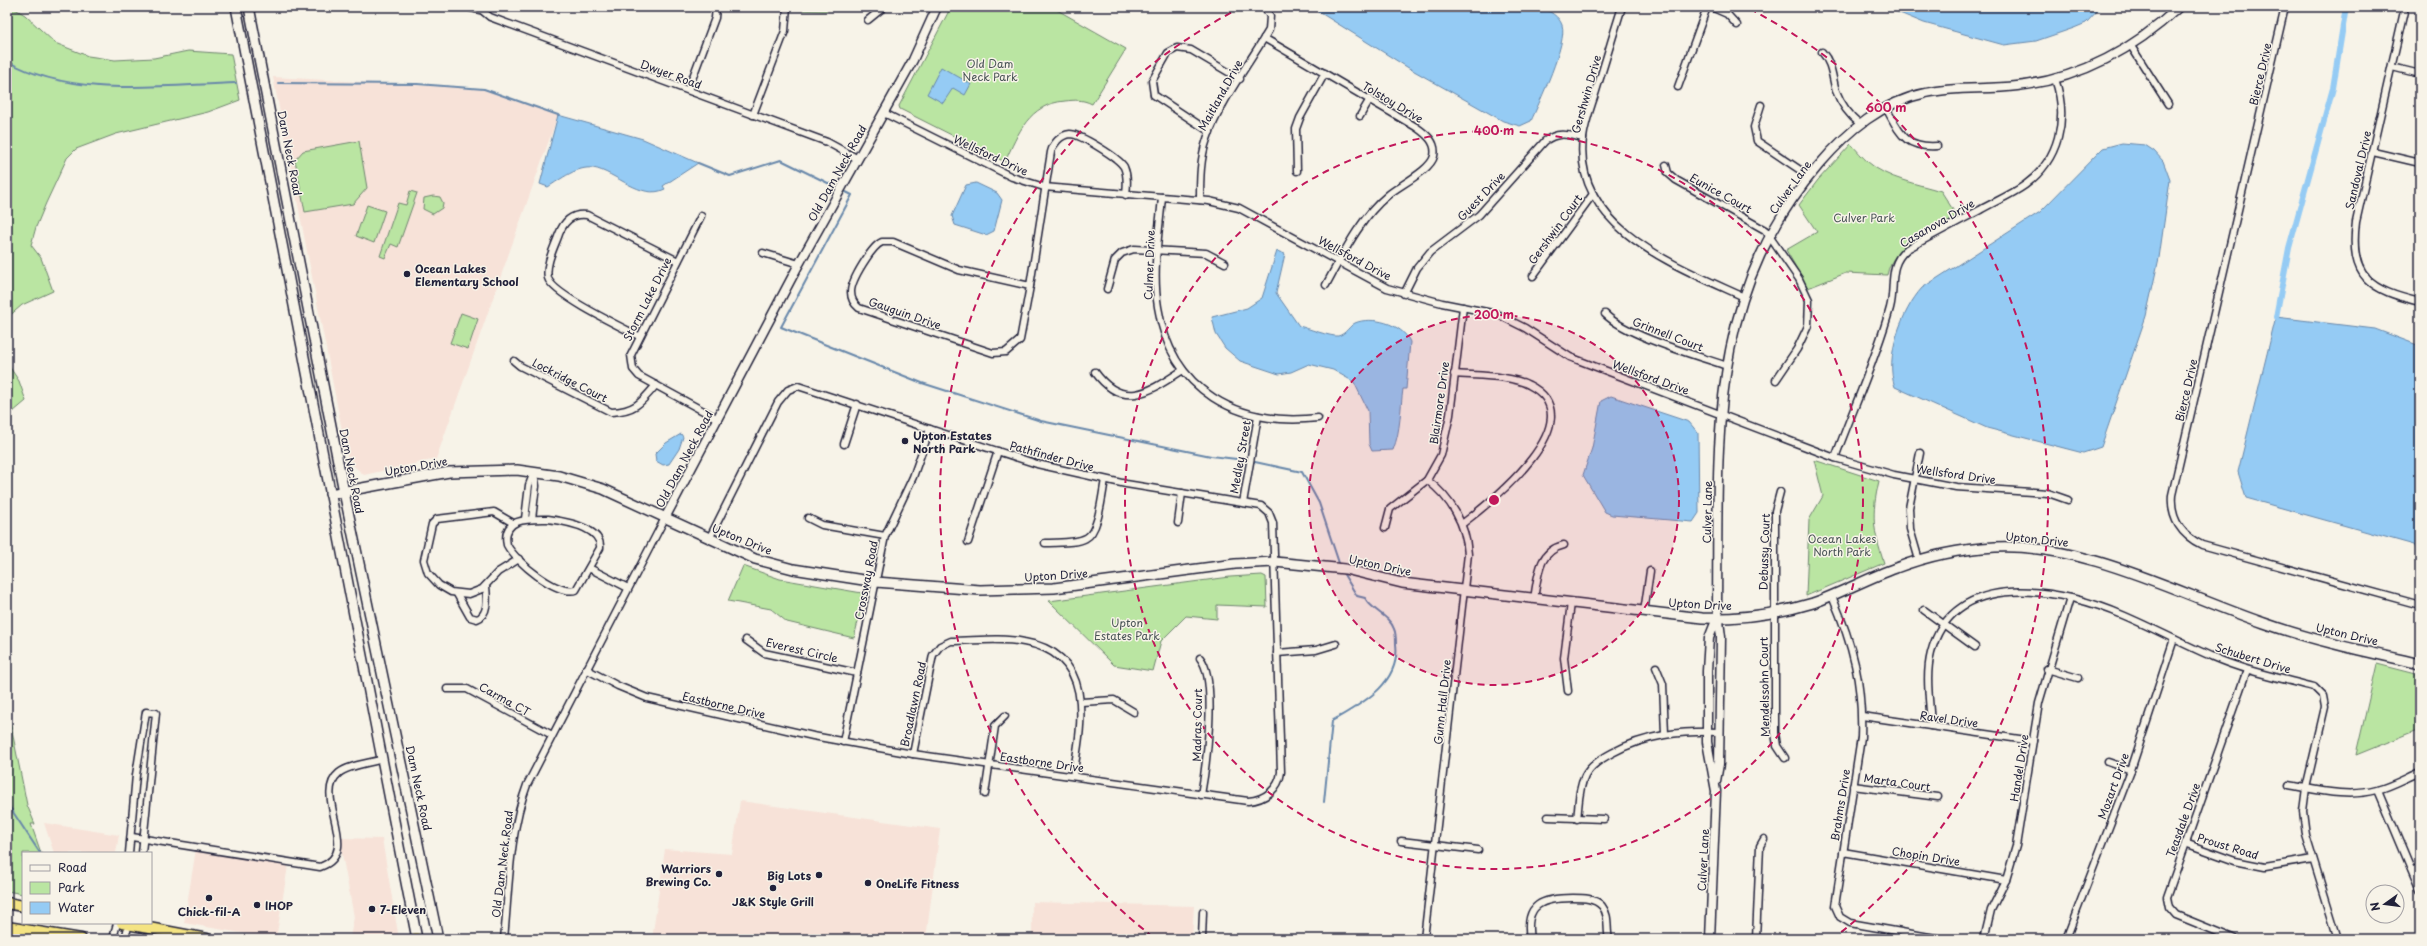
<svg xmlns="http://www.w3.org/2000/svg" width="2427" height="946" viewBox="0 0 2427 946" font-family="'Playpen Sans',sans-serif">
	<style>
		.built { fill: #f7e2d8 }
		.green { fill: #bae5a2; stroke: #6e846e }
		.water { fill: #95cbf4; stroke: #6787aa }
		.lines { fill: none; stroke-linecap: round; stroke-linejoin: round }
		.stream { stroke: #6787aa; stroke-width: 2 }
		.canal { stroke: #95cbf4; stroke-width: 6 }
		.minor-casing { stroke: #22223b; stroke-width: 9 }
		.tertiary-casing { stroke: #22223b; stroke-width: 11 }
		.secondary-casing { stroke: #22223b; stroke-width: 12 }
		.trunk-casing { stroke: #22223b; stroke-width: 13 }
		.minor { stroke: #f7f3e8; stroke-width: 6 }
		.tertiary { stroke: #f7f3e8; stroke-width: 8 }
		.secondary { stroke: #f7f3e8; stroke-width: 9 }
		.trunk { stroke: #f4e382; stroke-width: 10 }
		.ring { fill: none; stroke: #c2185b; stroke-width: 2; stroke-dasharray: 7 5 }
		.poi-dot { fill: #22223b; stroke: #f7f3e8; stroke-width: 1.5 }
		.labels { text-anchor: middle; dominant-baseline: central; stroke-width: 3; stroke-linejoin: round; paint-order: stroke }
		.park-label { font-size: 11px; fill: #485355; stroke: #f7f3e8 }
		.street-label { font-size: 11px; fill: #22223b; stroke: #f7f3e8 }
		.poi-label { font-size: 11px; font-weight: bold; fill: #22223b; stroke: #f7f3e8; text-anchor: start }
		.centre { fill: #c2185b; stroke: #f7f3e8; stroke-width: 2 }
		.ring-label { font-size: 12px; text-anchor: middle; font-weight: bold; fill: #c2185b; stroke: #f7f3e8; stroke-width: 3; stroke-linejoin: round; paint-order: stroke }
	</style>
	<rect width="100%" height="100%" fill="#f7f3e8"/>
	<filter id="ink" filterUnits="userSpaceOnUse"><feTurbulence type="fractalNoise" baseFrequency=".025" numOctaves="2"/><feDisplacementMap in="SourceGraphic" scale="8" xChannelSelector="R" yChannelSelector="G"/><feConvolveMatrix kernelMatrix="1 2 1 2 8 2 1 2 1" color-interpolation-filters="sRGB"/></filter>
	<g filter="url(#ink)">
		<g class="built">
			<polygon points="273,77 484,89 558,115 436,459 364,475 348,461"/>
			<polygon points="740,801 940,829 926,939 652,939 665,849 732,854"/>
			<polygon points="44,823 119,835 116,853 54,853"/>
			<polygon points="339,838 382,839 399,939 347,939 350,937 354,917"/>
			<polygon points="196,849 288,866 276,939 184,923"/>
			<polygon points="1032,902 1194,906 1192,939 1032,939"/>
		</g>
		<g class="green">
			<polygon points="7,7 12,7 25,15 55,43 88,56 115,60 154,58 188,51 231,54 240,100 208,112 116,134 76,149 67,158 46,203 36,227 31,245 41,258 53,291 22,305 7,318"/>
			<polygon points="792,7 829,7 826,11 792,10"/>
			<path d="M 951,7 L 1052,7 L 1126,49 L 1092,104 C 1082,99 1075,100 1065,101 C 1029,104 1018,133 1005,162 L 900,109 L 899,106 Z"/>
			<polygon points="359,141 367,188 353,204 305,212 295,160 303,151"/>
			<path d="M 1851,144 C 1857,150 1862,157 1868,162 C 1887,179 1918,184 1941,191 L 1957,216 C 1931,231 1893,243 1887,275 L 1846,273 L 1808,288 L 1786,250 L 1817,232 L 1799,205 L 1818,180 Z"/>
			<polygon points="410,191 417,193 398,247 391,244 385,258 380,256 398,203 406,205"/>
			<polygon points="433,196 440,197 443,203 442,208 433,214 423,209 424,198"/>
			<polygon points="367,205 385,211 374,243 356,236"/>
			<polygon points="461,313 478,319 468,349 450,343"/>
			<polygon points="7,363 19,381 26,401 7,417"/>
			<path d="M 1814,460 L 1879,481 C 1871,515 1873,530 1884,563 L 1806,596 L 1809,520 L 1823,496 Z"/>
			<polygon points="743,566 780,579 862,593 864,596 854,638 787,622 771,609 728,601"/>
			<polygon points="1262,575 1266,577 1267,607 1217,605 1217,619 1186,616 1161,641 1153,671 1114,665 1049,601 1230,577"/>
			<polygon points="2377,664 2420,675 2420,733 2418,730 2356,755"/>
			<polygon points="7,706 27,805 35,824 31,824 41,853 23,853 23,894 7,891"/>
		</g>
		<g class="water">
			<path d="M 1311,7 L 1542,7 C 1550,12 1559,16 1562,25 C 1568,42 1539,103 1531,121 L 1520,126 L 1503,121 L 1407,67 Z"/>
			<polygon points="1885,7 2101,7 2086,23 2074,28 2036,41 2004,45 1924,23"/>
			<polygon points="941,67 971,84 965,95 953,88 943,103 927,94"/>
			<path d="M 558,115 L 643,139 L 698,163 L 663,186 L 665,189 C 641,201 616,172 593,168 C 577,166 561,179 548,187 L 540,184 Z"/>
			<path d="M 2122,143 L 2145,145 L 2154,151 L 2163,161 L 2170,180 L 2159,258 L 2146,316 L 2101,447 L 2083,453 L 1987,428 L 1895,387 C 1884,358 1902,310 1922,288 L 2040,212 L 2103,148 Z"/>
			<polygon points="976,183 997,193 1002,200 994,231 986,235 955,225 952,216 966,185"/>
			<path d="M 1277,251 L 1285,254 L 1276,293 L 1299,326 C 1307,328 1331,337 1338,336 C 1346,334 1349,326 1355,323 C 1371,316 1402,323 1410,342 L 1406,389 L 1403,389 C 1400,410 1401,430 1393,450 L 1372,451 L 1369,444 L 1368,411 L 1354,382 L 1333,370 L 1309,364 L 1291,372 L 1279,374 L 1240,361 L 1225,348 L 1216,334 L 1212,317 L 1247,308 L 1262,298 Z"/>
			<polygon points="2276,317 2375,329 2420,346 2420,554 2414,545 2246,498 2238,472"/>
			<polygon points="1611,396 1689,422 1698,433 1699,513 1693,522 1612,515 1605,512 1583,475 1592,448 1601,401"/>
			<polygon points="681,434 683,437 679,449 669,464 663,465 656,461 655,454 666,443"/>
		</g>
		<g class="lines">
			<g class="stream">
				<path d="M 7,61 C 73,99 164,85 236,83"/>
				<polyline points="7,76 9,62"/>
				<polyline points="278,83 417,84 484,89 558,115"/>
				<polyline points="698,163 730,176 781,160 836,187"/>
				<polyline points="846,192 852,195 781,327 922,383 1041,421 1211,456 1245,460"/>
				<polyline points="1255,462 1302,472 1319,503 1339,563"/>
				<path d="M 1324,802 L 1332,721 C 1361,704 1401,684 1396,644 C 1396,640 1396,633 1394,629 C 1389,615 1372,611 1365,598 L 1357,596 L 1343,573"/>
				<polyline points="7,803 40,853"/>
			</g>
			<polyline class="canal" points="2276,317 2289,248 2333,88 2346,7"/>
			<g class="minor-casing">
				<g id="minor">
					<polyline points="467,7 480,10"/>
					<polyline points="478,7 490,17 827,142 858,159"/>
					<path d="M 1622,7 C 1613,35 1605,63 1596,91 C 1591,107 1585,122 1583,138 C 1572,228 1679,267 1744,297"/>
					<polyline points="1711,7 1727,14 1737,25"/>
					<path d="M 2285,7 L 2172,495 C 2170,518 2181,535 2202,545 L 2420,605"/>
					<path d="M 2405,7 L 2356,222 C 2349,278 2370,290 2420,302"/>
					<polyline points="868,20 884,7"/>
					<path d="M 1264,38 L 1416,127 C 1426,134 1437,142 1434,156 C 1431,170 1400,185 1388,195 C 1360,218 1343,254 1326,285"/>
					<polyline points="2131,46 2168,104"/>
					<path d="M 1822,52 C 1832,63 1832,77 1836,91 C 1841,104 1849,115 1860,124"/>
					<polyline points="2392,67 2420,74"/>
					<polyline points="1678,87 1707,7"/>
					<polyline points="688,90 715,18 716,7"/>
					<polyline points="1761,105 1754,127 1757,141 1809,176"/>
					<path d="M 1886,108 C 1900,133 1904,148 1937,146"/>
					<polyline points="884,113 1012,177 1044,187 1209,201 1239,208 1387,288 1442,303 1497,314 1525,328 1570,357 1835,458 1894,475 1956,487 2048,493 2068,500"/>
					<polyline points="753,115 785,31 787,7"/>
					<polyline points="1360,116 1370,99"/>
					<polyline points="1210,132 1154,95 1152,81 1168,53 1177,48 1191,50 1240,79"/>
					<polyline points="2373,152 2420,163"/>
					<polyline points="1666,165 1668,173 1676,180 1765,230 1799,279 1809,300 1808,326 1797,349 1776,380"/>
					<polyline points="1297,171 1296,129 1300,118 1325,73"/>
					<path d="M 1162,197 C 1159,233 1152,271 1158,307 C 1171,391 1238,427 1318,418"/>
					<path d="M 1200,200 C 1200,179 1200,159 1207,139 C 1218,105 1250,62 1269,30 L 1270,16 L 1264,7"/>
					<polyline points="701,216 631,355 633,369 639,376 718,419"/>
					<path d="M 882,242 L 893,242 L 959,270 L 1030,286 L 1020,340 L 1006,352 L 993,353 L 859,308 C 854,304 851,299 851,292 C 851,280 872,246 882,242 Z"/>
					<polyline points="763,253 799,264"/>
					<polyline points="1533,276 1593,194"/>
					<path d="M 1030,286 L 1051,152 C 1053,144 1060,135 1070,134 C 1080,134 1119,158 1124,167 C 1128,176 1127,186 1126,195"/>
					<polyline points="1107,289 1115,260 1122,253 1134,249 1206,253 1225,263"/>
					<path d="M 1404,294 L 1417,268 L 1430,252 L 1479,215 L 1545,141 C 1558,131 1569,135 1583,138"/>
					<path d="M 1605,314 C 1627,336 1695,355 1727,366"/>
					<path d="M 639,336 C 621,327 552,294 548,278 C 545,264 555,246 559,234 C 564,221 573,213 587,215 L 678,261"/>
					<path d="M 514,361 L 520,366 L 611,412 C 635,411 641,403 656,385"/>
					<path d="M 1095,372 C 1124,412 1152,390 1183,370"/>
					<path d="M 1454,374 C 1475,376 1511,375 1529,385 C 1596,419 1491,502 1462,524"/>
					<polyline points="844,444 857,404"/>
					<path d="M 1835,458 C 1853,409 1876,359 1890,308 C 1896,286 1887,266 1907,249 C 1931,236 1955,223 1980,210 C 1994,202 2011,195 2025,185 C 2059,160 2069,119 2055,79"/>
					<polyline points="1780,492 1775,511 1775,733 1777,746 1785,758"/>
					<polyline points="1243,503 1258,416"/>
					<polyline points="808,518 822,525 885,536"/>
					<polyline points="525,519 529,485 534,472"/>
					<polyline points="532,519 536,486 534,473"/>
					<path d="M 548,519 C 563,521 602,527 600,548 L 576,590 C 556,595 516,562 507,545 C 501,517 530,519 548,519 Z"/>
					<polyline points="513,523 494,512 437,519 432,524 424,560 428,573 439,585 451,592 469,594 482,589 498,572 519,559"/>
					<polyline points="1178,523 1182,493"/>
					<polyline points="1385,528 1390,509 1427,480 1441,455 1450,415 1463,307"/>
					<polyline points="968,542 998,451"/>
					<path d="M 1045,543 C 1057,542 1075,544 1086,538 C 1099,532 1102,494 1105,480"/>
					<polyline points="1919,560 1910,529 1909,508 1920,453"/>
					<polyline points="589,568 628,588"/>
					<path d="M 457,594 L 470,617 L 477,619 C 489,615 487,597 486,586"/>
					<path d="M 1832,596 C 1853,645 1863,684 1861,737 L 1835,906 L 1840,917 L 1850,923 L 1941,939"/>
					<path d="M 1534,599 C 1538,576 1538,551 1564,545"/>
					<polyline points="1924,610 1975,647"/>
					<polyline points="1644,612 1650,571"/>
					<polyline points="746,640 764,653 857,673"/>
					<polyline points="1277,653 1316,650 1336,644"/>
					<path d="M 1200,658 C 1218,679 1206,767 1201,795"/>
					<polyline points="1656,667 1663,684 1665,734"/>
					<path d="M 586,669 L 618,686 L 647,698 L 813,736 L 913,754 L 1248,801 C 1265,800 1279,789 1281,772 L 1273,523 L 1269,513 L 1261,506 L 1126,484 L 1037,464 L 798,386 L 788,390 L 778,402 L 709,539"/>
					<polyline points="2047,669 2078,678"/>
					<polyline points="447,689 467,689 552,735"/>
					<polyline points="1568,691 1564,658 1571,603"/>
					<polyline points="1081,702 1114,700 1134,712"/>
					<polyline points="1862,716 2033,741"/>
					<path d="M 1931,726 C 1930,703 1925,676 1931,653 C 1953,566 2064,589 2125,616 C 2155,629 2183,644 2213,657 C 2245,671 2280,678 2314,687 L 2323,696 L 2325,707 L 2306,788 L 2303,811 L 2306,835 L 2338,939"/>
					<polyline points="843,742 885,536 913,477 930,429"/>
					<path d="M 913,754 L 933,655 L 940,646 L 951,641 C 974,641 1000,637 1024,642 C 1096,654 1082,724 1073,776"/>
					<polyline points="2108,762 2131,770"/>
					<path d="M 2289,785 C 2318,790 2347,798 2377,790 C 2392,786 2406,778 2420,772"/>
					<polyline points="1853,786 1938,797"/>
					<polyline points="2378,790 2420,890"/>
					<polyline points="985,794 995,726 1005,716"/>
					<polyline points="1548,817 1604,819"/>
					<path d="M 1577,819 C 1579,805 1578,789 1585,776 C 1591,765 1601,759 1612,753 C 1647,734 1681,731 1720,732"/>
					<path d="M 132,837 L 320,867 C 364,852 311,796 339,773 C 349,765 370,763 383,759"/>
					<polyline points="1401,841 1478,850"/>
					<polyline points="2185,843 2235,861 2265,867 2313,859"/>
					<polyline points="1843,852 2006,880"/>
					<polyline points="129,853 136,775 146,712 156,713 142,853"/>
					<polyline points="2412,870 2420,866"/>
					<polyline points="113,939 117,923"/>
					<polyline points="125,939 129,923"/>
					<path d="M 504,939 C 509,888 509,833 527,785 L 665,518"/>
					<polyline points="1202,939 1203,912"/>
					<path d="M 1424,939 L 1468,554 C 1466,524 1451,498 1427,480"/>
					<path d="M 1530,939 C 1524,903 1543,898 1573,898 C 1583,898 1595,898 1602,906 C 1610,916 1606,928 1609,939"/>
					<polyline points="1756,939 1760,846 1764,839"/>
					<polyline points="1984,939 1991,910 2006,880 2016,846 2039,703 2070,598"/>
					<polyline points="2066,939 2131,770 2174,639"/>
					<polyline points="2235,939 2176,915 2169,907 2167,897 2247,670"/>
				</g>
			</g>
			<g class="tertiary-casing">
				<g id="tertiary">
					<polyline points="665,518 799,264 913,60 937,7"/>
					<path d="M 1716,781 L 1719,764 L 1721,637 L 1717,605 C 1719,443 1705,297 1819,165 C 1848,131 1882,102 1926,93 C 1956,86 1987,90 2017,86 C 2080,79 2134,49 2179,7"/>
					<polyline points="1710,939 1716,791 1707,742 1707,671 1709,638 1717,618"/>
				</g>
			</g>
			<g class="secondary-casing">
				<g id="secondary">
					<polyline points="236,7 417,939"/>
					<polyline points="249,7 344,492 438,939"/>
					<path d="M 330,494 L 449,472 L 517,470 L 559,476 L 603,489 L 755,559 L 793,569 L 876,582 L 980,590 L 1054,588 L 1235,564 L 1275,562 L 1345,569 L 1402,583 L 1702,618 C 1739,619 1777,614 1813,603 C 1841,593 1868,578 1896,568 C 1927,556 1961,549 1995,547 C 2086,543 2179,594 2264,623 C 2315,641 2368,652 2420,664"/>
				</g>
			</g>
			<g class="trunk-casing">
				<g id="trunk">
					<polyline points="7,903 23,906"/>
					<polyline points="122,923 207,939"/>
					<polyline points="7,927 81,939"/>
					<polyline points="416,939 416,938"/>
				</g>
			</g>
			<use href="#minor" class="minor"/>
			<use href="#tertiary" class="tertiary"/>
			<use href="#secondary" class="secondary"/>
			<use href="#trunk" class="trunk"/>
		</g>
	</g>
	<circle cx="1494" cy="500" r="185" fill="#c2185b" fill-opacity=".12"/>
	<g class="ring">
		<circle cx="1494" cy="500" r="185"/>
		<circle cx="1494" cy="500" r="369"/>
		<path d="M1153 937A554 554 0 0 1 1238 9M1750 9A554 554 0 0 1 1835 937"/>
	</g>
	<g class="poi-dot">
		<circle cx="407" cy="274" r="4"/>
		<circle cx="905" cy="441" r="4"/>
		<circle cx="719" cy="874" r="4"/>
		<circle cx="819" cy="875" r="4"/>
		<circle cx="868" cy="883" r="4"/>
		<circle cx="773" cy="888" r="4"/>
		<circle cx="209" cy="898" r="4"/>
		<circle cx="257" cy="905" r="4"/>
		<circle cx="372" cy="909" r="4"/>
	</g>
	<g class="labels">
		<g class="park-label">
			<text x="990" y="63">Old Dam<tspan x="990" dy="13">Neck Park</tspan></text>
			<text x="1864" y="217">Culver Park</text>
			<text x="1842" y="538">Ocean Lakes<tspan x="1842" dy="13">North Park</tspan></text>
			<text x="1127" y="622">Upton<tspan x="1127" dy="13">Estates Park</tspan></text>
		</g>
		<g class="street-label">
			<text transform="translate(671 74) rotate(20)">Dwyer Road</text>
			<text transform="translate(2260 74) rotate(-77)">Bierce Drive</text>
			<text transform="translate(1586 94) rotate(-74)">Gershwin Drive</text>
			<text transform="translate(1220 95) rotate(-61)">Maitland Drive</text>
			<text transform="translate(1393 102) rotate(31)">Tolstoy Drive</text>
			<text transform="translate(290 153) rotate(79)">Dam Neck Road</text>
			<text transform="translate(991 155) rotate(25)">Wellsford Drive</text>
			<text transform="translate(2358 170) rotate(-77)">Sandoval Drive</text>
			<text transform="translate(837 173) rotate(-61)">Old Dam Neck Road</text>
			<text transform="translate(1790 187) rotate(-54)">Culver Lane</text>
			<text transform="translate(1721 193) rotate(29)">Eunice Court</text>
			<text transform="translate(1481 196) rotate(-46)">Guest Drive</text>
			<text transform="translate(1937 223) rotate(-30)">Casanova Drive</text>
			<text transform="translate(1555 229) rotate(-54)">Gershwin Court</text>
			<text transform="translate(1355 258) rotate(28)">Wellsford Drive</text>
			<text transform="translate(1149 265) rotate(-88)">Culmer Drive</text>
			<text transform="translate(647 299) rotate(-63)">Storm Lake Drive</text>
			<text transform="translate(905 313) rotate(19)">Gauguin Drive</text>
			<text transform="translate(1668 334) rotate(21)">Grinnell Court</text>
			<text transform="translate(1651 377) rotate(20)">Wellsford Drive</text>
			<text transform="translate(570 380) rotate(27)">Lockridge Court</text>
			<text transform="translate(2186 390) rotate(-77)">Bierce Drive</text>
			<text transform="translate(1439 403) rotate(-82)">Blairmore Drive</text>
			<text transform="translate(1052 456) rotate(15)">Pathfinder Drive</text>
			<text transform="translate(1240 457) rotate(-80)">Medley Street</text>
			<text transform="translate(684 459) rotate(-62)">Old Dam Neck Road</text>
			<text transform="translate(416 466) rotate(-10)">Upton Drive</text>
			<text transform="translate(352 471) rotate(79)">Dam Neck Road</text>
			<text transform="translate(1956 474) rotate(8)">Wellsford Drive</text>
			<text transform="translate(1707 512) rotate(-89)">Culver Lane</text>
			<text transform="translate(742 539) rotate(22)">Upton Drive</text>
			<text transform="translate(2037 539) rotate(6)">Upton Drive</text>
			<text transform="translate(1764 552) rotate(-88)">Debussy Court</text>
			<text transform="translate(1380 565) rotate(12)">Upton Drive</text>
			<text transform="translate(1056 575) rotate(-4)">Upton Drive</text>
			<text transform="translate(866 580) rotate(-79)">Crossway Road</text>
			<text transform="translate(1700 604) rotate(3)">Upton Drive</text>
			<text transform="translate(2347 634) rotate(13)">Upton Drive</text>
			<text transform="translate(802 650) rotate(13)">Everest Circle</text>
			<text transform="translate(2253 658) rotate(17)">Schubert Drive</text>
			<text transform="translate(1764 687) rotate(-91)">Mendelssohn Court</text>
			<text transform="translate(505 699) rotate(29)">Carma CT</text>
			<text transform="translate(1442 702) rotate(-84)">Gunn Hall Drive</text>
			<text transform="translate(913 704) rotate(-78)">Broadlawn Road</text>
			<text transform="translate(724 705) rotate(13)">Eastborne Drive</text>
			<text transform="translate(1949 719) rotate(8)">Ravel Drive</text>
			<text transform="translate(1197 725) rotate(-89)">Madras Court</text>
			<text transform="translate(1042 762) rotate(8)">Eastborne Drive</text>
			<text transform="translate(2019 768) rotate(-81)">Handel Drive</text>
			<text transform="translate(1897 782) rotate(8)">Marta Court</text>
			<text transform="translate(2113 786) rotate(-70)">Mozart Drive</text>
			<text transform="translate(419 788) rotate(78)">Dam Neck Road</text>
			<text transform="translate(1840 805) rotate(-81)">Brahms Drive</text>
			<text transform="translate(2183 820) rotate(-70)">Teasdale Drive</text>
			<text transform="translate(2228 846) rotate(17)">Proust Road</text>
			<text transform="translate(1926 856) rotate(9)">Chopin Drive</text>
			<text transform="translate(1703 860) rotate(-87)">Culver Lane</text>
			<text transform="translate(502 864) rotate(-83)">Old Dam Neck Road</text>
		</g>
		<g class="poi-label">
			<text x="415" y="268">Ocean Lakes<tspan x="415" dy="13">Elementary School</tspan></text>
			<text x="913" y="435">Upton Estates<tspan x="913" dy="13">North Park</tspan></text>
			<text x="711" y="868" text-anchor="end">Warriors<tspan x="711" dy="13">Brewing Co.</tspan></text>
			<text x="811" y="875" text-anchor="end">Big Lots</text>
			<text x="876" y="883">OneLife Fitness</text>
			<text x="773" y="901" text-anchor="middle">J&amp;K Style Grill</text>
			<text x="265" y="905">IHOP</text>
			<text x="380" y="909">7-Eleven</text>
			<text x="209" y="911" text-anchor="middle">Chick-fil-A</text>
		</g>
	</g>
	<circle cx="1494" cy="500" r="6" class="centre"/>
	<g class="ring-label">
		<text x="1886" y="112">600 m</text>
		<text x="1494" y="135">400 m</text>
		<text x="1494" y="319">200 m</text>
	</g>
	<rect width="2427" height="946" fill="none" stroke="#f7f3e8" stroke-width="24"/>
	<rect x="12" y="12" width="2403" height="922" fill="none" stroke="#22223b" stroke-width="1.5" filter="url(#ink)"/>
	<rect x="22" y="852" width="130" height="72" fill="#f7f3e8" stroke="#a29fa3"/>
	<rect x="30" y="865" width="20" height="6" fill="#f7f3e8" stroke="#a29fa3"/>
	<text x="58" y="872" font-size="12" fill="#22223b">Road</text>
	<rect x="30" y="882" width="20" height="12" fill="#bae5a2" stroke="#a29fa3"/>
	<text x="58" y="892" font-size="12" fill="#22223b">Park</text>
	<rect x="30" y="902" width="20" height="12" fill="#95cbf4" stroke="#a29fa3"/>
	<text x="58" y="912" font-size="12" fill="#22223b">Water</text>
	<g transform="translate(2385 904) rotate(256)"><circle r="19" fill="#f7f3e8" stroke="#a29fa3"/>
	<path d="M0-3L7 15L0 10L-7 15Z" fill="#22223b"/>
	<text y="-6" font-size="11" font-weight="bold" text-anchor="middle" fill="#22223b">N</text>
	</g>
</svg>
